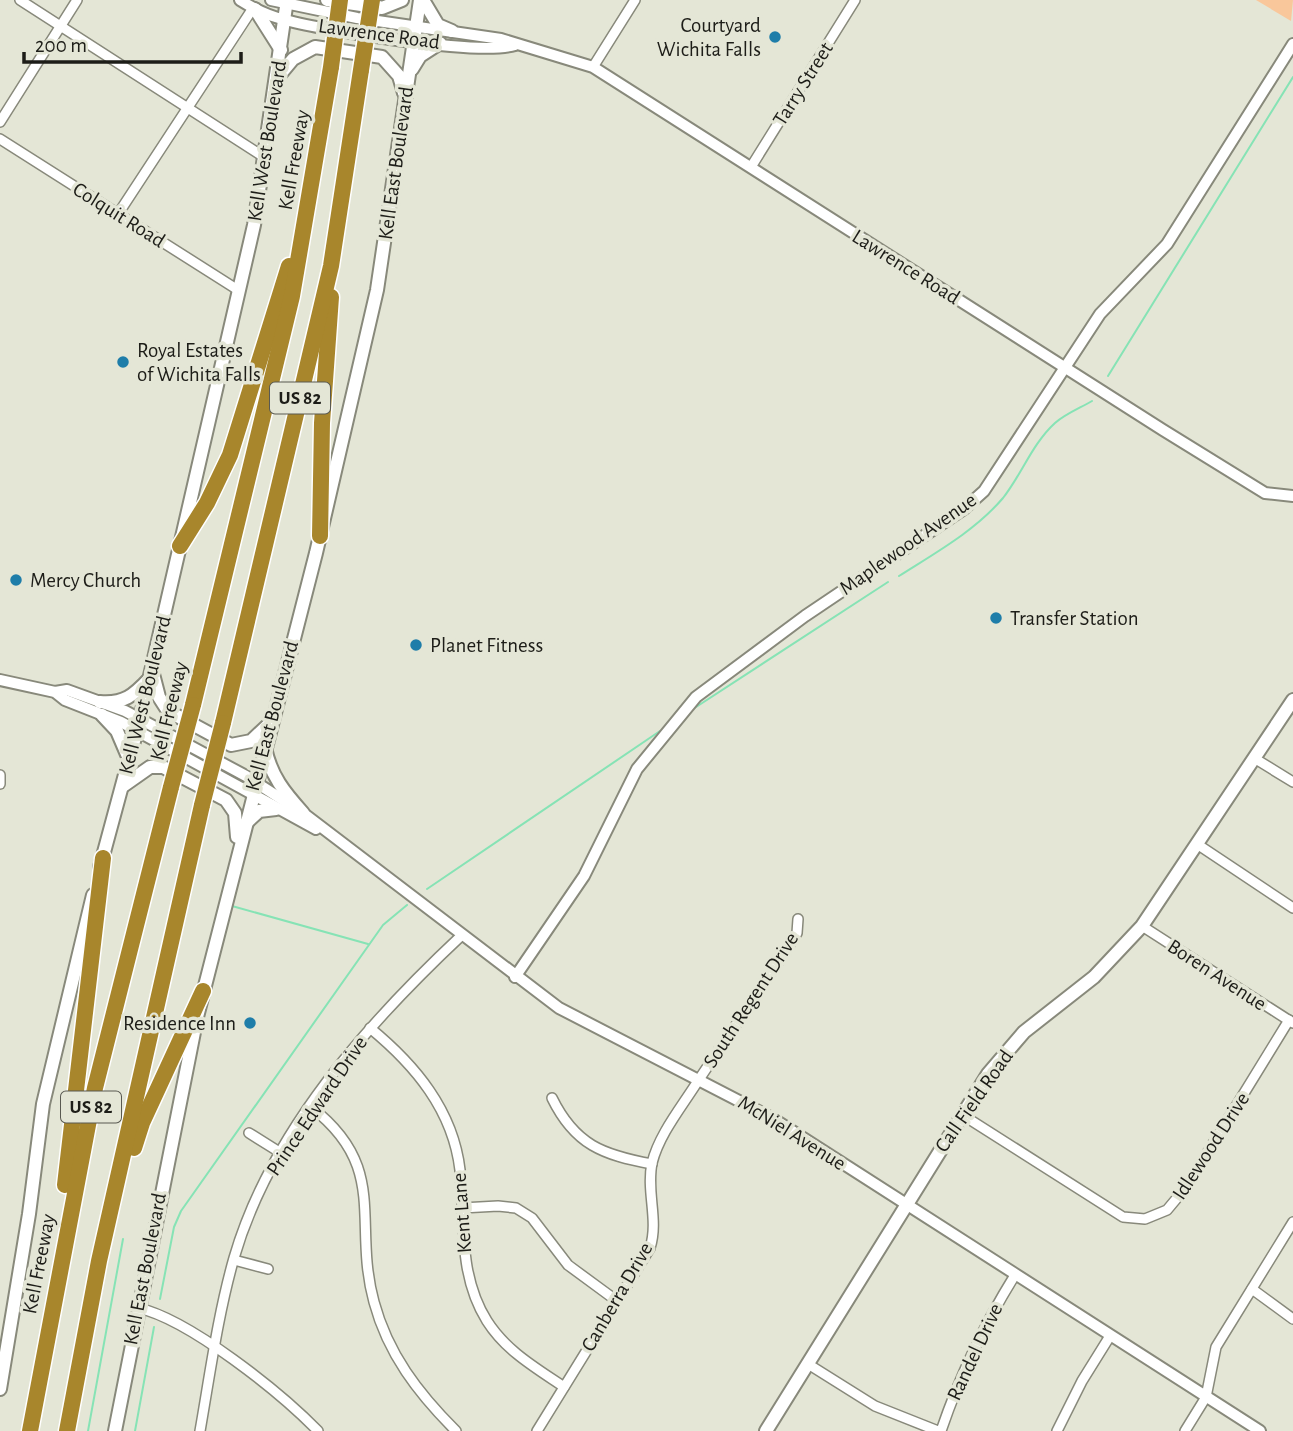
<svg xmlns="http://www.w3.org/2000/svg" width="1293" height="1431" viewBox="0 0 1293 1431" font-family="'Alegreya Sans',sans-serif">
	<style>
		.green { fill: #f9c79b }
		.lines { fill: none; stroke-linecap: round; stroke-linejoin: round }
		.stream { stroke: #86e3b5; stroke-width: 2 }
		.minor-casing { stroke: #88897b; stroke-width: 12 }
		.tertiary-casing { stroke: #88897b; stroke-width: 14 }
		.secondary-casing { stroke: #88897b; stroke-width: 16 }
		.motorway-casing { stroke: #fff; stroke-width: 19 }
		.minor { stroke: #fff; stroke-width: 9 }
		.tertiary { stroke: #fff; stroke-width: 10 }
		.secondary { stroke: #fff; stroke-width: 12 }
		.motorway { stroke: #a8862c; stroke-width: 16 }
		.motorway-bridge-casing { stroke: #fff; stroke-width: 19; stroke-linecap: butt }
		.motorway-bridge { stroke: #a8862c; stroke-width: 16 }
		.poi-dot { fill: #1e7da9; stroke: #e4e6d6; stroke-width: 2.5 }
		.labels { text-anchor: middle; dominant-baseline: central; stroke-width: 7; stroke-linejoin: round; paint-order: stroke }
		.shield { fill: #e4e6d6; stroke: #595951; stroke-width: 2 }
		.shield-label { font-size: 19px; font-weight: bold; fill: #1d1d18 }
		.poi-label { font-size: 21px; fill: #1d1d18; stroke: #e4e6d6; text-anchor: start }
		.street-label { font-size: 21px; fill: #1d1d18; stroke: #e4e6d6 }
	</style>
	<rect width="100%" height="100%" fill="#e4e6d6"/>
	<polygon class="green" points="1256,0 1293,0 1291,21"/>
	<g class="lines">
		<g class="stream">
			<polyline points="1108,376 1293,77"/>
			<path d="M 899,576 C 935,553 975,531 1003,498 C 1022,474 1032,444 1055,423 C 1065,414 1080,408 1092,401"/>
			<polyline points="693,709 888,582"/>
			<polyline points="427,889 660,731"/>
			<polyline points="232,906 368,944"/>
			<polyline points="160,1299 174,1227 181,1211 383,925 407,905"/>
			<polyline points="88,1431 123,1239"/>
			<polyline points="135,1431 154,1327"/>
		</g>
		<g class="minor-casing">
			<g id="minor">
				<polyline points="20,0 264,157"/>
				<polyline points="593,67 635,0"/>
				<polyline points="0,122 77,0"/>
				<polyline points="0,139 238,290"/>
				<polyline points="751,167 855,0"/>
				<polyline points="118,214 253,8"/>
				<polyline points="1254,758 1293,782"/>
				<polyline points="0,775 0,784"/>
				<polyline points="1197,844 1293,908"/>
				<polyline points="1142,926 1293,1023"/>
				<path d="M 370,1028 C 415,1065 453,1110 460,1170 C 465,1222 458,1275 487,1321 C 506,1351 536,1368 564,1387"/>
				<path d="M 552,1098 C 575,1145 603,1155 652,1164"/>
				<path d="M 311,1107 C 390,1168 352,1222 374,1302 C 388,1354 418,1393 456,1431"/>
				<polyline points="961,1114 1123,1217 1145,1219 1167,1210 1187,1186 1289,1020"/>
				<polyline points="249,1133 281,1153"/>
				<polyline points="462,1208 498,1206 516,1208 532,1218 568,1265 617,1301"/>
				<polyline points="234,1260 268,1269"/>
				<polyline points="1252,1289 1293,1319"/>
				<path d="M 138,1308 C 189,1319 281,1393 318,1431"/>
				<polyline points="808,1364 875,1406 938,1431"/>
				<path d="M 200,1431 C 210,1374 218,1314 234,1258 C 271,1131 368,1023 462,935"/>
				<path d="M 537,1431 L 650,1248 C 659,1220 646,1192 652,1163 C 659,1135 680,1109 696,1084 C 729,1034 765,984 797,933 L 798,919"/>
				<path d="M 941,1431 C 960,1375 984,1325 1015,1275"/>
				<polyline points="1057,1431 1082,1381 1110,1336"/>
				<polyline points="1185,1431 1206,1397 1216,1347 1293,1222"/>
			</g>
		</g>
		<g class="tertiary-casing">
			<g id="tertiary">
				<path d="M 240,0 C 254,9 269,16 285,20 C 327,31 479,56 515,45"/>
				<polyline points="271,0 357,18 501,39 593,67 1163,430 1265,493 1293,496"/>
				<polyline points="0,680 55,692 65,700 121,722 316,829"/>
				<polyline points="55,692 67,690 125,711 246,776 303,813 559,1008 772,1118 1260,1431"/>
				<polyline points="515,977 584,876 637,769 696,697 805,616 964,509 984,491 1100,314 1167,244 1293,44"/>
			</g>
		</g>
		<g class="secondary-casing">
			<g id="secondary">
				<polyline points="327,0 382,8 402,0"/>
				<polyline points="423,0 438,25 452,31"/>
				<polyline points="255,9 281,50"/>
				<polyline points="412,69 420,56 440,43"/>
				<polyline points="278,77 293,59 315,47 382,57 399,76 404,93"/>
				<polyline points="153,674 159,697 168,711 231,745 251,741 268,725"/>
				<path d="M 100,702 C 124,704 134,695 149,679"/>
				<polyline points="102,715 117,731 129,759"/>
				<path d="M 265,748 C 271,776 284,792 303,813"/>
				<polyline points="123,786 150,767 163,767 226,800 235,813 237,837"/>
				<polyline points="246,823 259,811 276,809"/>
				<polyline points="100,867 140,719 254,225 287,0"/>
				<polyline points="0,1389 29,1214 43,1104 93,895"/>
				<polyline points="115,1431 197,1017 316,553 377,290 420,0"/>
				<polyline points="766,1431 988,1074 1024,1032 1094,977 1142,926 1293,700"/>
			</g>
		</g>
		<g class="motorway-casing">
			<g id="motorway">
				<polyline points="320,536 322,423 331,297"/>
				<polyline points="180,546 207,503 230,455 289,266"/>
				<polyline points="193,705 292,296 331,67"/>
				<polyline points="223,723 331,266 361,70"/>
				<polyline points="134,1148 142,1123 203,991"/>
				<polyline points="65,1185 103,858"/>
				<polyline points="30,1431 95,1088 171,787"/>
				<polyline points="67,1431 99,1261 202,805"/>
			</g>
		</g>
		<use href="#minor" class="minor"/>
		<use href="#tertiary" class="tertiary"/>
		<use href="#secondary" class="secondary"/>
		<use href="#motorway" class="motorway"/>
		<g class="motorway-bridge-casing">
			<g id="motorway-bridge">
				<polyline points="331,67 340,0"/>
				<polyline points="361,70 372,0"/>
				<polyline points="171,787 193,705"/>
				<polyline points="202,805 223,723"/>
			</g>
		</g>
		<use href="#motorway-bridge" class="motorway-bridge"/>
	</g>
	<g class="poi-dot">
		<circle cx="775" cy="37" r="7"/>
		<circle cx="123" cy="362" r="7"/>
		<circle cx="16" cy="580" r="7"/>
		<circle cx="996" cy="618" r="7"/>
		<circle cx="416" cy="645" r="7"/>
		<circle cx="250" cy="1023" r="7"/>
	</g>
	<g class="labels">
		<g class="shield">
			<rect x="270" y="382.5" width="60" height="31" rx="5"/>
			<rect x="61" y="1091.5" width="60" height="31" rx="5"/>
		</g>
		<g class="shield-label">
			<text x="300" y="398">US 82</text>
			<text x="91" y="1107">US 82</text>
		</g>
		<g class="poi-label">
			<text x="761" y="25" text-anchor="end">Courtyard<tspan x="761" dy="24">Wichita Falls</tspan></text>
			<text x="137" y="350">Royal Estates<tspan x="137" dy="24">of Wichita Falls</tspan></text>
			<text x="30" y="580">Mercy Church</text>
			<text x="1010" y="618">Transfer Station</text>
			<text x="430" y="645">Planet Fitness</text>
			<text x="236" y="1023" text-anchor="end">Residence Inn</text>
		</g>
		<g class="street-label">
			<text transform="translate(379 34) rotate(8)">Lawrence Road</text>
			<text transform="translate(803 84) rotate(-58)">Tarry Street</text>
			<text transform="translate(267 141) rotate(-81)">Kell West Boulevard</text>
			<text transform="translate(294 160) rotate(-80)">Kell Freeway</text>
			<text transform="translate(396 163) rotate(-82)">Kell East Boulevard</text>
			<text transform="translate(119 215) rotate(32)">Colquit Road</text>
			<text transform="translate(906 267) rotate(32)">Lawrence Road</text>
			<text transform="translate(908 544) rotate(-35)">Maplewood Avenue</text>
			<text transform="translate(145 695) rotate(-76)">Kell West Boulevard</text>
			<text transform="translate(169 711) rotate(-76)">Kell Freeway</text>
			<text transform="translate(272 716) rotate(-75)">Kell East Boulevard</text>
			<text transform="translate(1217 975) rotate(33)">Boren Avenue</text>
			<text transform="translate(751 1000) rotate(-57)">South Regent Drive</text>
			<text transform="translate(974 1101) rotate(-55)">Call Field Road</text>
			<text transform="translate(317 1106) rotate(-56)">Prince Edward Drive</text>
			<text transform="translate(792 1133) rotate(32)">McNiel Avenue</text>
			<text transform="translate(1211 1146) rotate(-57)">Idlewood Drive</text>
			<text transform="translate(462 1213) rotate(-94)">Kent Lane</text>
			<text transform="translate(39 1264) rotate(-79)">Kell Freeway</text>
			<text transform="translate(145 1269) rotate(-79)">Kell East Boulevard</text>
			<text transform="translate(617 1297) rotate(-60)">Canberra Drive</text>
			<text transform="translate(975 1352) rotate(-65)">Randel Drive</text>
		</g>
	</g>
	<path d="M24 52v10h217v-10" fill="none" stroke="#1d1d18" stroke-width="3.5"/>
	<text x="35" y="52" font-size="21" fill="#1d1d18" stroke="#e4e6d6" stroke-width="5" paint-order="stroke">200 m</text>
</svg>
